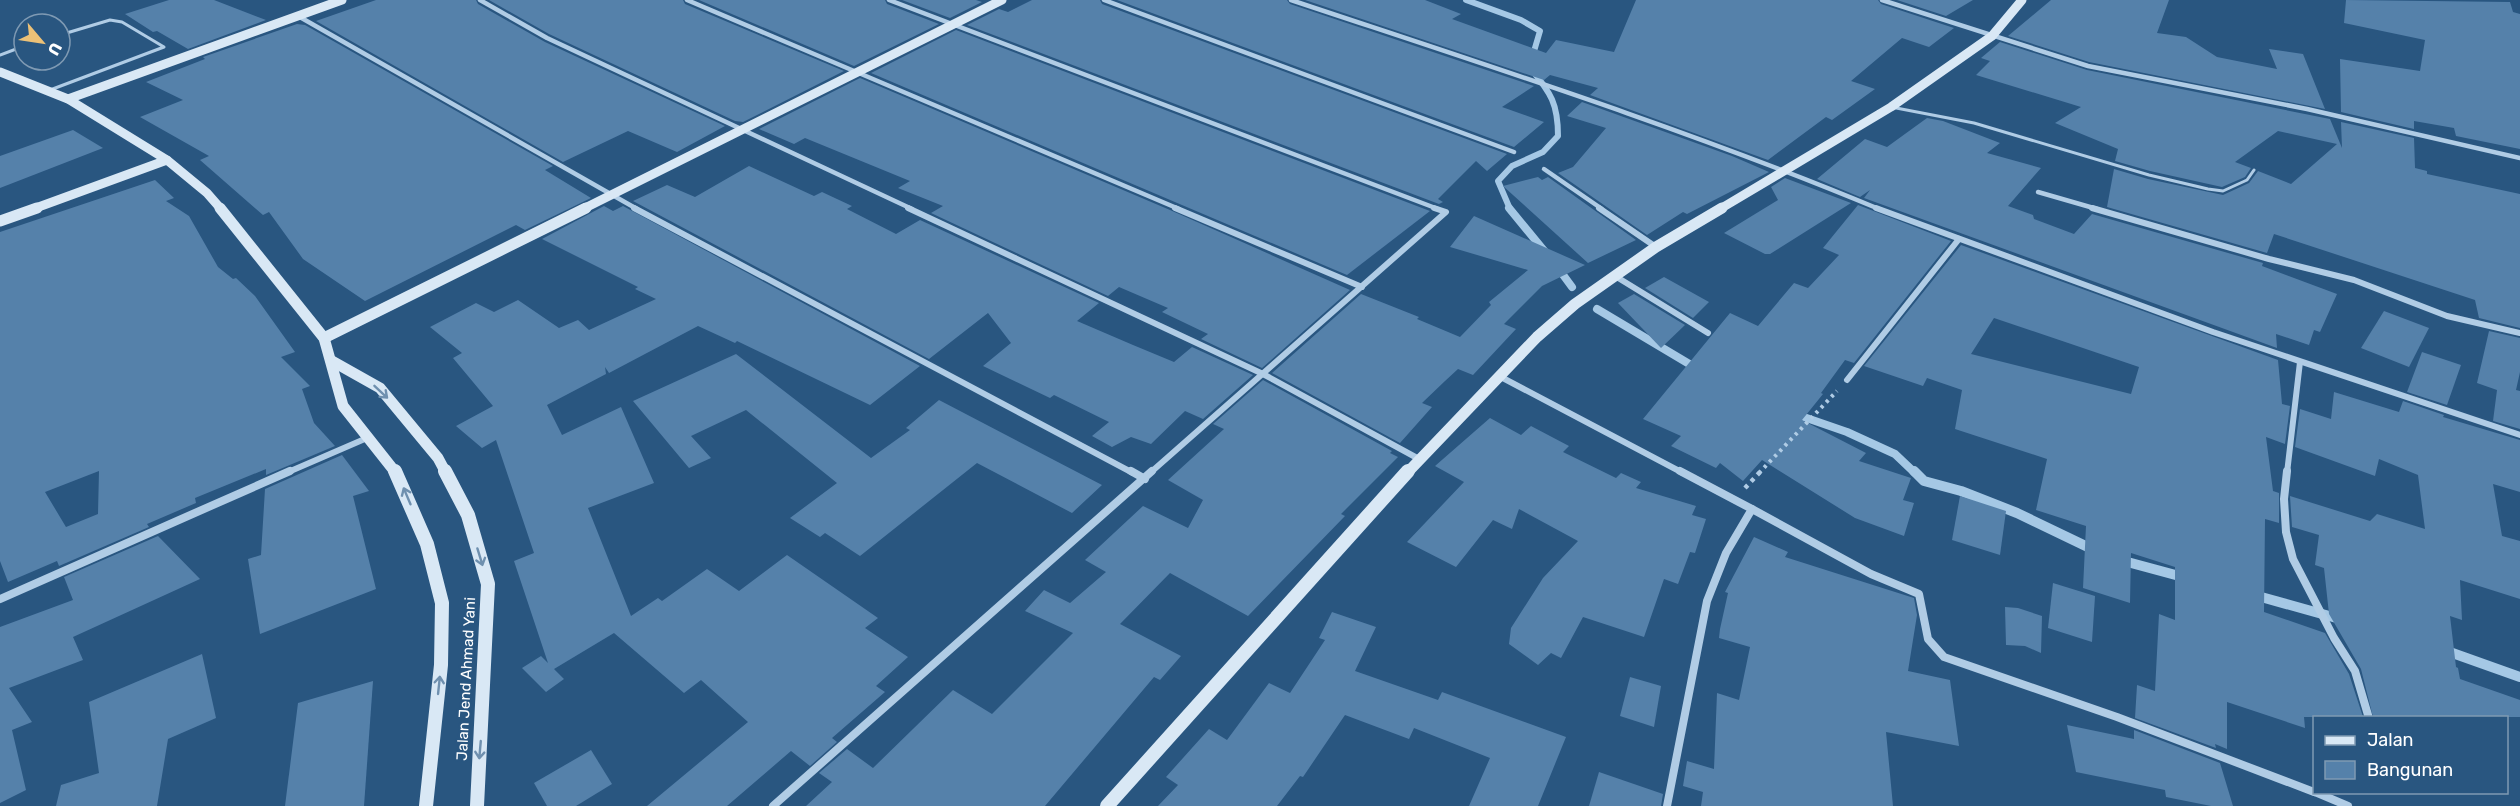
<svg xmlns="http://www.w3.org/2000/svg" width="2520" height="806" viewBox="0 0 2520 806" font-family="Rubik,sans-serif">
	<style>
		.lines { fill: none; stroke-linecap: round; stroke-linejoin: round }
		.stream-far2 { stroke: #a5c8e5; stroke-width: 6 }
		.stream-far1 { stroke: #a5c8e5; stroke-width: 8 }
		.stream { stroke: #a5c8e5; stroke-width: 10 }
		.building { fill: #5581aa; fill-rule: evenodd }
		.path-far1 { stroke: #b0cce5; stroke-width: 4; stroke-dasharray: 3 4.5; stroke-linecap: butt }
		.path { stroke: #b0cce5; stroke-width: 4.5; stroke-dasharray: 4 5; stroke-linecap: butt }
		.lane { stroke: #b0cce5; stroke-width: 3 }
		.street-far2 { stroke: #b0cce5; stroke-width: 4.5 }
		.street-far1 { stroke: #b0cce5; stroke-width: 6 }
		.street { stroke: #b0cce5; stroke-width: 8 }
		.secondary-far2 { stroke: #d9e8f5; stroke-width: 9 }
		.secondary-far1 { stroke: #d9e8f5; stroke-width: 11 }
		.secondary { stroke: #d9e8f5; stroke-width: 14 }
		.oneway { stroke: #6f90af }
		.labels { text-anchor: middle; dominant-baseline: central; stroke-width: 4.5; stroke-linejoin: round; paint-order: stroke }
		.street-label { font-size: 15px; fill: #fff; stroke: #295680 }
	</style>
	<rect width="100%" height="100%" fill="#295680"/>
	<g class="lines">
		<g class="stream-far2">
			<polyline points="1466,0 1521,20 1540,31 1532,58"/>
			<path d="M 1510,209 L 1498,181 L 1512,166 L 1543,152 L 1558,136 C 1558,104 1551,93 1531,69"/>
		</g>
		<g class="stream-far1">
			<polyline points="1509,208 1546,253"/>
			<polyline points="1558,268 1572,287"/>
			<polyline points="1597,309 1696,368"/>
			<polyline points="1795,414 1847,432 1895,454 1915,473"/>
		</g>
		<g class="stream">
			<polyline points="1914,471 1924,481 1961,491 2017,513 2094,550"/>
			<polyline points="2120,560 2183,577"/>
			<polyline points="2254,595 2340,619"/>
			<polyline points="2444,650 2520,677"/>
		</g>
	</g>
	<g class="building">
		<polygon points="169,0 214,0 266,20 188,49 157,31 153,32 125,14"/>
		<polygon points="376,0 476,0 478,4 545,42 725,126 677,152 628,131 563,162 316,21"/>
		<polygon points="489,0 683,0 685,4 844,71 743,122 735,121 549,34"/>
		<polygon points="699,0 885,0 887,4 939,24 854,66"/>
		<polygon points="902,0 976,0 982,2 950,18"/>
		<polygon points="1032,0 1100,0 1102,4 1507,154 1487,171 1476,161 1438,199 1443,202 1439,204 967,25 999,9 1008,12"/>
		<polygon points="1117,0 1287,0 1290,4 1534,86 1502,107 1544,122 1514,147"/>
		<polygon points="1305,0 1425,0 1461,14 1452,19 1546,53 1556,40 1614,52 1636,0 1878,0 1881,4 1954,28 1929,47 1902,38 1851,81 1875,89 1832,120 1826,117 1768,160 1590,95 1598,88 1550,75 1544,80"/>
		<polygon points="1897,0 1973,0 1946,16"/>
		<polygon points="2051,0 2169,0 2157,33 2186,37 2217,57 2277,69 2269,49 2303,54 2325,109 2089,62 2008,36"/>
		<polygon points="2346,0 2510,2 2513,12 2520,14 2520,149 2456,136 2454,128 2414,121 2414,129 2341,112 2340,59 2420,71 2425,40 2344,23"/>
		<polygon points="297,24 305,25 553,166 545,170 591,198 525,230 516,225 365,301 303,259 269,212 263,215 200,160 209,156 140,117 183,100 146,82 205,59 203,57"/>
		<polygon points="956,30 1430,211 1347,275 871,73"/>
		<polygon points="2000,42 2087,70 2330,119 2342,148 2341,122 2414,138 2415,168 2427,171 2427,174 2520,194 2520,328 2479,318 2475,300 2274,234 2267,253 2107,207 2114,169 2148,179 2223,195 2249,183 2258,171 2291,184 2337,144 2278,131 2235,162 2251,168 2245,177 2222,187 2150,171 2115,161 2118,149 2055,123 2081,107 1976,75 1990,61 1981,58"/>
		<polygon points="860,78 1170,210 1350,290 1262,368 1201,339 1208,334 1162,312 1168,308 1119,287 1108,296 931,213 943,206 898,188 910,181 805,138 794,144 759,129"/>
		<polygon points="1582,102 1732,156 1769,172 1687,214 1683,212 1647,235 1558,173 1573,167 1606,128 1567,116"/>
		<polygon points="1927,118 1943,121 2000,143 1987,153 2041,168 2008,206 2033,215 2034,219 2074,234 2092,214 2263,263 2262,266 2337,294 2320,332 2314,330 2309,345 2276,334 2277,348 1864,198 1870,190 1860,197 1817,179 1865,139 1887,147"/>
		<polygon points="73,130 103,148 0,188 0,156"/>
		<polygon points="749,166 814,196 822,192 852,206 847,209 896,234 920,220 1099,303 1077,321 1133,345 1174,362 1192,347 1253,375 1203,419 1185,411 1151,444 1131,437 1112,447 1092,436 1109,422 1054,395 1050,398 983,366 1011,343 988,313 929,359 633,201 667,185 695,197"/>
		<polygon points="1538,177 1542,180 1548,177 1636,240 1588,263 1503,186"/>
		<polygon points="1785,178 1851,203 1770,254 1765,254 1724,233 1778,200 1771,187"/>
		<path d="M 155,180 L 174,198 L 166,201 L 189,216 L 218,267 L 233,279 L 236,278 L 255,296 L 295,352 L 281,357 L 310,386 L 302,389 L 314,423 L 335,446 L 266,475 L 266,469 L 195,498 L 196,503 L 147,524 L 149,527 L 59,566 L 57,561 L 8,582 L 0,561 L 0,232 ZM 99,471 L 98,514 L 66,527 L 45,492 Z"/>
		<polygon points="1858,205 1951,241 1854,363 1845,360 1821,393 1823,394 1802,420 1866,453 1859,461 1911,478 1903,500 1914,503 1904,536 1855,518 1762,460 1743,481 1720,463 1716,468 1671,446 1681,436 1643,419 1730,313 1758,326 1794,283 1808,288 1839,255 1823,248"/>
		<polygon points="604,206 613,211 623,206 920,366 870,405 737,341 735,343 698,326 609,373 605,367 606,374 547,405 562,435 621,407 654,483 588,508 631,616 658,598 662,601 707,569 739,591 787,555 878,618 865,628 908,657 876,686 885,692 832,738 837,742 810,766 791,751 727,806 647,806 748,722 701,680 684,693 614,633 554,669 564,679 546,692 522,668 541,656 548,663 514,561 534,553 496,440 482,448 456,426 493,406 453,358 462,353 430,327 476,303 494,312 518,300 559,328 578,320 589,330 656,299 635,289 638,287 542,239"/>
		<polygon points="1474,216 1585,265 1542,286 1504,324 1516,329 1473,375 1458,369 1445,381 1422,403 1432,407 1400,443 1272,373 1361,294 1419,317 1417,319 1460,337 1491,305 1489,302 1528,270 1450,247"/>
		<path d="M 1961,245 L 2278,360 L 2282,404 L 2290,406 L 2285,444 L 2266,437 L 2273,491 L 2279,493 L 2279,523 L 2265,519 L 2264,612 L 2325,633 L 2349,674 L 2363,717 L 2304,717 L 2305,728 L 2227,702 L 2227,749 L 2215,744 L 2216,748 L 2135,718 L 2137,685 L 2155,691 L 2159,614 L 2175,620 L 2175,567 L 2131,553 L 2130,603 L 2083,588 L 2086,526 L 2036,510 L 2047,459 L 1955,429 L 1962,390 L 1927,378 L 1923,386 L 1864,366 ZM 1994,318 L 2139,367 L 2131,394 L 1971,354 Z"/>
		<polygon points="1664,277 1709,302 1693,318 1645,288"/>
		<polygon points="1634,294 1685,325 1661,348 1618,303"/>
		<polygon points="2384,311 2429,328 2409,367 2361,348"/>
		<polygon points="2489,331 2520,338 2520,372 2516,390 2520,391 2520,429 2493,421 2497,390 2477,383"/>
		<polygon points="2422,352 2461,365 2447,405 2407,392"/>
		<polygon points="736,354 871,458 910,430 906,428 939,400 1102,485 1072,513 977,463 860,556 825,533 820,537 790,518 837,483 746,410 691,436 711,458 689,468 633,401"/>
		<polygon points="1263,380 1392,451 1390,453 1398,457 1341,514 1345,516 1248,616 1170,573 1120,624 1181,656 1160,680 1154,677 1045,806 806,806 832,782 819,773 847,749 873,768 953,690 992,714 1073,633 1025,611 1044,590 1070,603 1106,572 1085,560 1143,506 1188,528 1203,500 1168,480 1224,429 1213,424"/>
		<polygon points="2334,392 2399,412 2403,401 2444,415 2443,417 2520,440 2520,492 2493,484 2502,536 2520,541 2520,599 2460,580 2462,620 2450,616 2456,667 2458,668 2460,679 2520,700 2520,717 2373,717 2361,669 2329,614 2324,568 2315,565 2319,535 2292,527 2290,496 2370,521 2377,514 2425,529 2418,475 2379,459 2375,476 2295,447 2300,409 2331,419"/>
		<polygon points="1490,418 1521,435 1531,426 1569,446 1563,452 1616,478 1621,473 1641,482 1636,488 1696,506 1692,515 1706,519 1695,553 1690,552 1678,584 1664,579 1644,637 1583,617 1561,658 1551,653 1538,665 1509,644 1511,628 1543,578 1578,541 1519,509 1512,529 1493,520 1456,567 1407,542 1464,482 1435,466"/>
		<polygon points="342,455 369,491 353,496 376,589 260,634 248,559 261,555 265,489"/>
		<polygon points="1960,496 2006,511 2000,555 1952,540"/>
		<polygon points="158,536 200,579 73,637 83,660 9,688 32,722 12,730 26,790 0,803 0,627 73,600 64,577"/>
		<polygon points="1754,537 1788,552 1785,557 1914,598 1917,615 1908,671 1950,680 1959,746 1886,732 1893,806 1701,806 1703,792 1683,786 1687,761 1714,769 1717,693 1739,700 1750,647 1719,638 1720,629 1728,593 1725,592"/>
		<polygon points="2053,583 2095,596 2092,642 2048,628"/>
		<polygon points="2005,607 2018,608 2042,616 2041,653 2025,646 2006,645"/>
		<polygon points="1332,612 1376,627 1355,671 1438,700 1442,692 1566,737 1538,806 1469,806 1490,758 1414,728 1409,739 1345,715 1303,777 1300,776 1277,806 1158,806 1178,785 1166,777 1209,729 1227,740 1269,683 1290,693 1325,640 1319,638"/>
		<polygon points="202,654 216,718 168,739 157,806 56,806 61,785 99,773 89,702"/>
		<polygon points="1630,677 1661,686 1654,727 1620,716"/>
		<polygon points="373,681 364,806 285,806 298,703"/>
		<polygon points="2067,725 2134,739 2134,730 2220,763 2233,806 2211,806 2166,797 2165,790 2076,772"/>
		<polygon points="591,750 612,784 576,806 547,806 534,783"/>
		<polygon points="1599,772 1663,794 1661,806 1589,806"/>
	</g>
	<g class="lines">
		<polyline class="path-far1" points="1759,473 1837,391"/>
		<polyline class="path" points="1745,488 1761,471"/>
		<g class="lane">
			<polyline points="0,55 24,46"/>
			<polyline points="50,90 164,47 122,22 110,20 60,35"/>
			<polyline points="1891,107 1974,123 2149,175 2208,189 2223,191 2247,180 2254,170"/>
		</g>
		<g class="street-far2">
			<polyline points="480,0 547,38 912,209"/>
			<polyline points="687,0 1179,209"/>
			<polyline points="889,0 1438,209"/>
			<polyline points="1104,0 1514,152"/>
			<path d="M 1291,0 C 1489,66 1687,129 1879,209"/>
			<polyline points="1882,0 2088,66 2307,109 2520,158"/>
			<polyline points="298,16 637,209"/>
			<polyline points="1544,169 1602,209"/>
			<polyline points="2038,192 2097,209"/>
		</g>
		<g class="street-far1">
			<polyline points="634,208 1133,473"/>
			<polyline points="908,208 1263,374 1419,459"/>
			<polyline points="1175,208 1362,287"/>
			<polyline points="1599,208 1656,247"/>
			<polyline points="1876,208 2213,332 2520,435"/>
			<polyline points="2092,208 2269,259 2354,280 2447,316 2520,333"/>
			<polyline points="1615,276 1708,333"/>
			<polyline points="1499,376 1683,473"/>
			<polyline points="1847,380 1959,239"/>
			<polyline points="286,473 367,438"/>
			<polyline points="1150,473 1446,212 1434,208"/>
			<polyline points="2287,473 2300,362"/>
		</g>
		<g class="street">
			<polyline points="1131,471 1145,479"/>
			<polyline points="2287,471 2284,499 2286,532 2293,559 2334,638 2355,671 2368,715"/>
			<polyline points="1752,509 1871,574 1919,594 1928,639 1944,657 2117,717 2314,792"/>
			<polyline points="0,599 290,471"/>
			<polyline points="2315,792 2348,806"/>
			<polyline points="773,806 1152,471"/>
			<polyline points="1667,806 1707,601 1726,553 1752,509 1680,471"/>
		</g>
		<g class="secondary-far2">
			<polyline points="0,72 68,99 167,160 207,193 221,209"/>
			<polyline points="68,99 342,0"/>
			<polyline points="33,209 167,160"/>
			<polyline points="583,209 1002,0"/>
			<polyline points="1720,209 1891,107 1992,36 2022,0"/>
		</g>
		<g class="secondary-far1">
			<polyline points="220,208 324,338 343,406 396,473"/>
			<polyline points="0,221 37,208"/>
			<polyline points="324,338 586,208"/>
			<polyline points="332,361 380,388 438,458 446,473"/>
			<polyline points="1407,473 1537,337 1575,304 1656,247 1722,208"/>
		</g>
		<g class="secondary">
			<polyline points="395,471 427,544 442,603 441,665 426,806"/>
			<polyline points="445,471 468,515 488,584 477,806"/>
			<polyline points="1107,806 1408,471"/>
		</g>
	</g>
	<defs><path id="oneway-shaft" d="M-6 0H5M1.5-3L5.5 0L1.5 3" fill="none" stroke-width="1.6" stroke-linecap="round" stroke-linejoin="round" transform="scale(1.5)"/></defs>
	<g class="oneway">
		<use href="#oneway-shaft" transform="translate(381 392) rotate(43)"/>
		<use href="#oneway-shaft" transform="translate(407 496) rotate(-113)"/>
		<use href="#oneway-shaft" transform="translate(480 557) rotate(73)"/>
		<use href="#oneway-shaft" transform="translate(439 685) rotate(-84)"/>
		<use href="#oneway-shaft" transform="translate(480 750) rotate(95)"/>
	</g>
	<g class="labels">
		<g class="street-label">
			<text transform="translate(466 679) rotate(-87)">Jalan Jend Ahmad Yani</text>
		</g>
	</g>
	<rect x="2313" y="716" width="195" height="78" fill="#295680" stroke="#7f9ab3" stroke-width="1.5"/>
	<rect x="2325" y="736" width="30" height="9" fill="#d9e8f5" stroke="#7f9ab3" stroke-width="1.5"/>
	<text x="2367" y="746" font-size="18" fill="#ffffff">Jalan</text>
	<rect x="2325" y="761" width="30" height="18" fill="#5581aa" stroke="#7f9ab3" stroke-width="1.5"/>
	<text x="2367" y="776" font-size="18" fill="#ffffff">Bangunan</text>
	<g transform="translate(42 42) rotate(119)"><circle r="28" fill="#295680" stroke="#7f9ab3" stroke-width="1.5"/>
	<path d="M0-4.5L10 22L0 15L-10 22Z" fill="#ecc177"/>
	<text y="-9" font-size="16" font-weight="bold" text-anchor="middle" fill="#ffffff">U</text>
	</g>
</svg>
